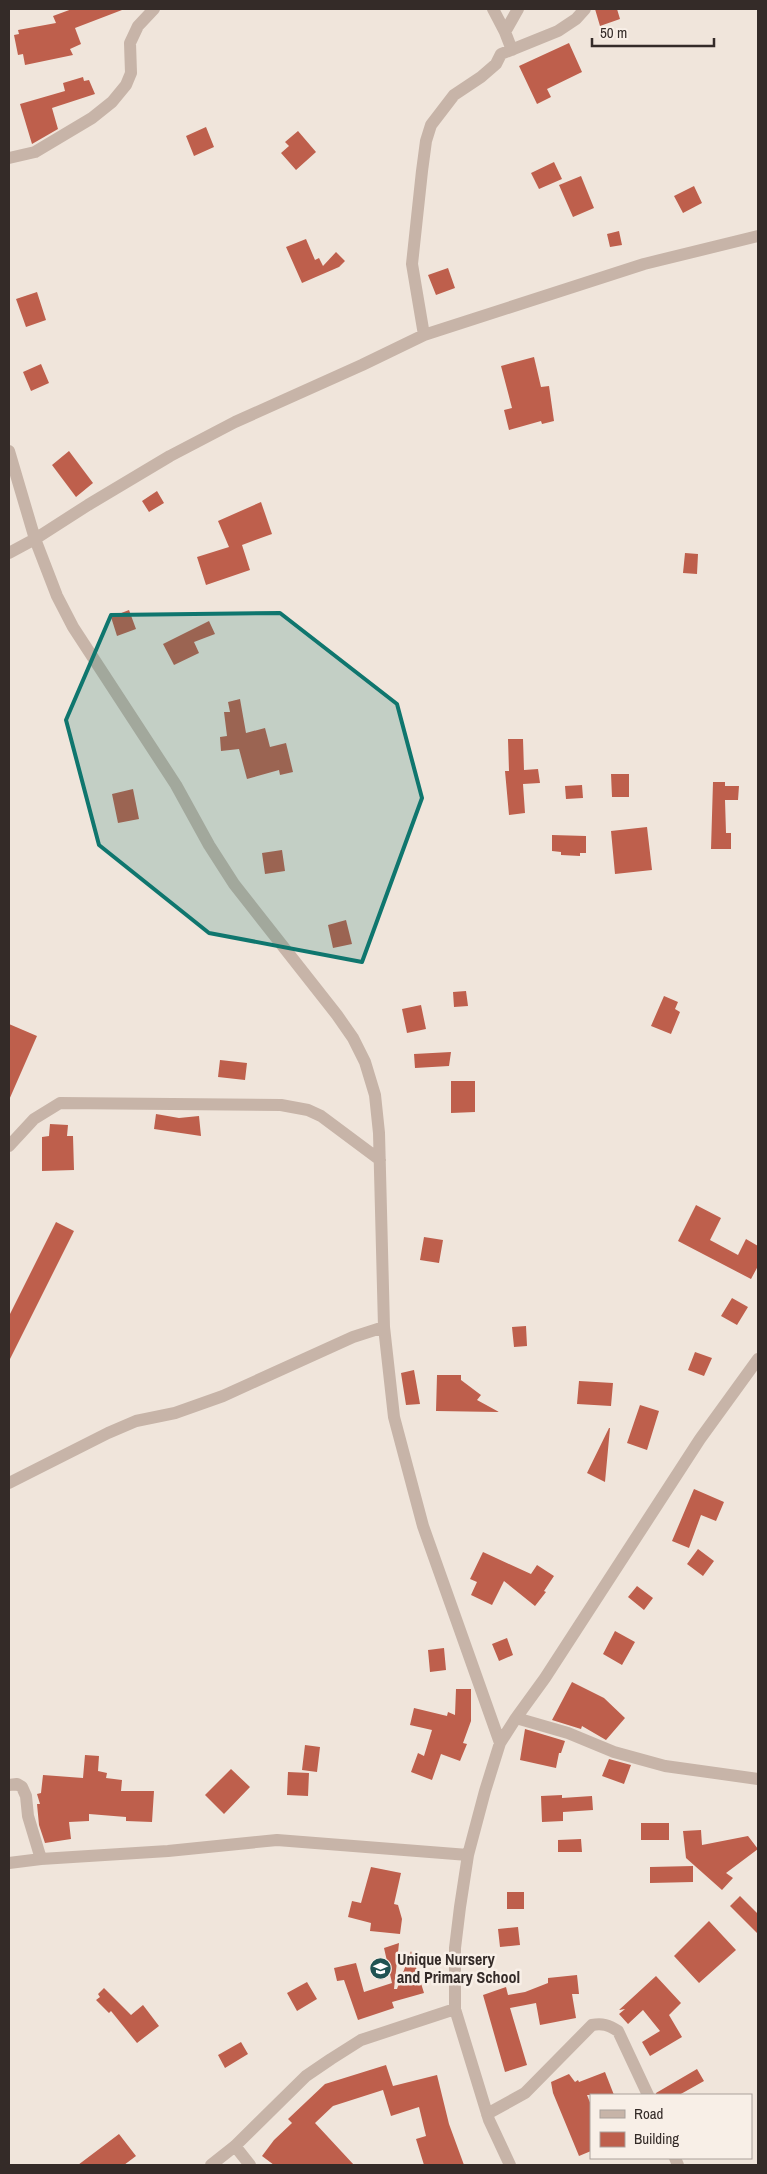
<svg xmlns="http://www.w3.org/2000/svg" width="767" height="2174" viewBox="0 0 767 2174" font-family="'Archivo Narrow',sans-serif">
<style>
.building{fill:#be5f4c}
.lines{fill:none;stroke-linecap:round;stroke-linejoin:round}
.minor{stroke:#c7b4a8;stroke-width:12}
.marked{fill:#0f766e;fill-opacity:0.2;stroke:#0f766e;stroke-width:4;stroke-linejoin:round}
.labels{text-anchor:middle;stroke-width:5;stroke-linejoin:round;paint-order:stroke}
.poi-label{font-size:16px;font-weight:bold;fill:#342b28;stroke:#f8efe7;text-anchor:start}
</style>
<rect width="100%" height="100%" fill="#f0e5db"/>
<path class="building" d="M 72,9 L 122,10 L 75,28 L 81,44 L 70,49 L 73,55 L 25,65 L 23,54 L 18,55 L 14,35 L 19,34 L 18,30 L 56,23 L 53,16 Z
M 595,9 L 617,9 L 620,19 L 600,26 Z
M 569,43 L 582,72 L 547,89 L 551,97 L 537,104 L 519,66 Z
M 83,77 L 84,81 L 89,80 L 95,94 L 52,108 L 58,129 L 32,144 L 20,104 L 65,91 L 63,83 Z
M 206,127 L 214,147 L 194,156 L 186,136 Z
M 298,131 L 316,152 L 296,170 L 281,153 L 289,146 L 285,142 Z
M 554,162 L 562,179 L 539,189 L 531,173 Z
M 581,176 L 594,208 L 573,217 L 559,185 Z
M 694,186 L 702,203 L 683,213 L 674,196 Z
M 619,231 L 622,245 L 610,247 L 607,234 Z
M 306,239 L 315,260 L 319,258 L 323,266 L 336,252 L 345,261 L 339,267 L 302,283 L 286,247 Z
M 448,268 L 455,288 L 436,295 L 428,275 Z
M 37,292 L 46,320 L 26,327 L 16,299 Z
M 534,357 L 541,387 L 549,386 L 554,421 L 542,424 L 541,421 L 509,430 L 504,410 L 512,408 L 501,366 Z
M 41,364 L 49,383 L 31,391 L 23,372 Z
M 69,451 L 93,483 L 76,497 L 52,465 Z
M 157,491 L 164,503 L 149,512 L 142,501 Z
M 261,502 L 272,534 L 242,545 L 250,570 L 206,585 L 197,557 L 229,547 L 218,521 Z
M 685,553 L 698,554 L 697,574 L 683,573 Z
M 129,610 L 136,629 L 117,636 L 111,617 Z
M 209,621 L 215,634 L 194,642 L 199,653 L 174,665 L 163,644 Z
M 240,699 L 246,733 L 265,728 L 270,747 L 286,743 L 293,772 L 280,775 L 279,770 L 247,779 L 239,749 L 221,751 L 220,737 L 227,736 L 224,712 L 230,712 L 228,702 Z
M 508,739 L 523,739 L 524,770 L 538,769 L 540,783 L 523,784 L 525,813 L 509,815 L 505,771 L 509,771 Z
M 611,774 L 629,774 L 629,797 L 612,797 Z
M 713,782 L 725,782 L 725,786 L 739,786 L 738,800 L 725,800 L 726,833 L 731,833 L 731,849 L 711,849 Z
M 582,785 L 583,798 L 566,799 L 565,786 Z
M 133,789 L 139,819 L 118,823 L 112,794 Z
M 647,827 L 652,870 L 615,874 L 611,831 Z
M 552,835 L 586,836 L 586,853 L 580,853 L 580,856 L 561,855 L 561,852 L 552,851 Z
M 282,850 L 285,871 L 265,874 L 262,853 Z
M 346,920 L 352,944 L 333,948 L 328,925 Z
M 466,991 L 468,1006 L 454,1007 L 453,992 Z
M 664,996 L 678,1002 L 675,1009 L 680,1012 L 671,1034 L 651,1026 Z
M 421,1005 L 426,1029 L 407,1033 L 402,1009 Z
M 9,1024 L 37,1036 L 9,1100 Z
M 451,1052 L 449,1066 L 415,1068 L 414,1054 Z
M 220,1060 L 247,1063 L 245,1080 L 218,1077 Z
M 451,1081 L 475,1081 L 475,1112 L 451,1113 Z
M 156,1114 L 179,1118 L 199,1116 L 201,1136 L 154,1129 Z
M 50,1124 L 68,1125 L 67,1136 L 73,1136 L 74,1170 L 42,1171 L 42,1137 L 49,1136 Z
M 696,1205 L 721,1218 L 710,1240 L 738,1255 L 746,1239 L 758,1246 L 758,1266 L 751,1279 L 678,1241 Z
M 56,1222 L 74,1231 L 9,1361 L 9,1316 Z
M 424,1237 L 443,1240 L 439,1263 L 420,1260 Z
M 732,1298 L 748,1307 L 737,1325 L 721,1316 Z
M 526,1326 L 527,1346 L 514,1347 L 512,1327 Z
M 695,1352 L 712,1358 L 704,1376 L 688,1370 Z
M 414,1370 L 420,1404 L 406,1405 L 401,1373 Z
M 437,1375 L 461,1375 L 461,1380 L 481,1395 L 477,1400 L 499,1412 L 436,1411 Z
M 579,1381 L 613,1383 L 611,1406 L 577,1404 Z
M 640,1405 L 659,1411 L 647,1450 L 627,1443 Z
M 609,1428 L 610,1428 L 605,1482 L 587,1473 Z
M 694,1489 L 724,1502 L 716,1521 L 701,1515 L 689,1548 L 672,1541 Z
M 698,1549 L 714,1561 L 703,1576 L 687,1564 Z
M 483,1552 L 531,1574 L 537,1565 L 554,1576 L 544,1591 L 546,1592 L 535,1606 L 504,1581 L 492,1605 L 471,1595 L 477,1582 L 470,1579 Z
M 637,1586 L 653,1598 L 644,1610 L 628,1597 Z
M 615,1631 L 635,1642 L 622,1665 L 603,1654 Z
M 507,1638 L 513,1655 L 499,1661 L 492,1644 Z
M 444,1648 L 446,1670 L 430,1672 L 428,1650 Z
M 572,1682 L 604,1698 L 625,1718 L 606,1740 L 582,1726 L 581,1729 L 552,1720 Z
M 456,1689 L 471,1689 L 471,1721 L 463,1743 L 467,1744 L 460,1761 L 441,1754 L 432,1780 L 411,1772 L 418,1753 L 424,1756 L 432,1730 L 410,1725 L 414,1708 L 447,1716 L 448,1712 L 455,1715 Z
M 525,1729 L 565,1741 L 561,1753 L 559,1753 L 556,1768 L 520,1760 Z
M 305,1745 L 320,1747 L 317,1772 L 302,1770 Z
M 85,1755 L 99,1756 L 98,1771 L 107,1773 L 106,1778 L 122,1780 L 121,1791 L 154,1791 L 152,1822 L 126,1821 L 126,1817 L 89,1814 L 89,1821 L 69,1822 L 71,1839 L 45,1843 L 39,1825 L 37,1804 L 40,1804 L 37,1794 L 41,1793 L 43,1775 L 83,1778 Z
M 609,1759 L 631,1765 L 624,1784 L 602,1776 Z
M 231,1769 L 250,1787 L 224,1814 L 205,1795 Z
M 288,1772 L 309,1773 L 308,1796 L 287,1795 Z
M 562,1795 L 562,1798 L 592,1796 L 593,1810 L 563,1812 L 563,1821 L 542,1822 L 541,1796 Z
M 641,1823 L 669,1823 L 669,1840 L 641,1840 Z
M 701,1830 L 702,1845 L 748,1836 L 758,1849 L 726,1873 L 733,1878 L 722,1890 L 686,1858 L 683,1831 Z
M 581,1839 L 582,1852 L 558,1852 L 558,1840 Z
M 693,1866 L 693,1882 L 650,1883 L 650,1867 Z
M 371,1867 L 401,1873 L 394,1904 L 398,1905 L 402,1919 L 400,1934 L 370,1931 L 371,1923 L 348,1917 L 352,1901 L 361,1903 Z
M 507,1892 L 524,1892 L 524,1909 L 507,1909 Z
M 740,1896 L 758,1914 L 758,1934 L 730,1906 Z
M 709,1921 L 736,1950 L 699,1983 L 674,1956 Z
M 518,1927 L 520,1945 L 500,1947 L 498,1929 Z
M 399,1943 L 394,1989 L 397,1989 L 411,1951 L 424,1993 L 392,2002 L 394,2008 L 358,2020 L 344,1980 L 337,1981 L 334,1968 L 356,1963 L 364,1992 L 392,1983 L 384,1948 Z
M 577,1975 L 579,1994 L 572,1994 L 576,2018 L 540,2025 L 536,2003 L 510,2008 L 527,2065 L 505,2072 L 483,1995 L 506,1987 L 508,1995 L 525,1992 L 548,1983 L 548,1978 Z
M 656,1976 L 681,2003 L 669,2015 L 682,2037 L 650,2056 L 642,2042 L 660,2031 L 643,2010 L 628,2024 L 619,2014 L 625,2009 L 619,2010 Z
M 307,1982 L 317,1999 L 297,2011 L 287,1993 Z
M 104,1988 L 131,2015 L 143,2005 L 159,2026 L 137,2043 L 111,2011 L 109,2013 L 96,2000 L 100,1997 L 98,1994 Z
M 241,2042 L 248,2054 L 225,2068 L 218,2055 Z
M 386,2065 L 393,2086 L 437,2075 L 449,2124 L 464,2165 L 424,2165 L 416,2139 L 426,2136 L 419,2107 L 391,2116 L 383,2090 L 333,2106 L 315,2123 L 354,2165 L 274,2165 L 262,2156 L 274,2140 L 292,2123 L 288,2119 L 325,2084 Z
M 697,2069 L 704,2081 L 679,2095 L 656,2095 L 656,2093 Z
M 605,2072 L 614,2095 L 587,2095 L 591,2105 L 591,2151 L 579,2156 L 553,2093 L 551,2082 L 569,2074 L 575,2082 L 578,2080 L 579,2082 Z
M 119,2134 L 136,2156 L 124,2165 L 78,2165 Z"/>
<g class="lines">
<path class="minor" d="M 493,9 L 505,32 L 512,50
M 505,32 L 518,9
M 9,158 L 35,152 L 92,118 L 112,102 L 126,85 L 131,73 L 130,43 L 138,26 L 154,9
M 424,335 L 412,264 L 422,171 L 426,141 L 431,125 L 454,95 L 481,77 L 496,64 L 501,54 L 558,31 L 576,19 L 585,9
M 9,451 L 35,539 L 57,596 L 73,627 L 176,785 L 209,845 L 234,884 L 337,1015 L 353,1038 L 365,1062 L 375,1095 L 379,1133 L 384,1327 L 394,1417 L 423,1526 L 500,1743
M 9,553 L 35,539 L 88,505 L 170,456 L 235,422 L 362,365 L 424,335 L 644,264 L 758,236
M 9,1146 L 34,1119 L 60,1103 L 281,1105 L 308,1110 L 321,1116 L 380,1160
M 9,1483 L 108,1433 L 136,1421 L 175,1413 L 223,1396 L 353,1337 L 384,1327
M 516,1718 L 568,1733 L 614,1752 L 665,1766 L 758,1779
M 9,1785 L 17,1784 L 22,1787 L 26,1796 L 28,1816 L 41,1859
M 9,1863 L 41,1859 L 168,1851 L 277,1840 L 468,1855
M 487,2114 L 525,2093 L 592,2025 C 602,2023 609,2025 618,2031 L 648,2095
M 235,2146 L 250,2165
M 675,2158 L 678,2165
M 211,2165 L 235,2146 L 306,2076 L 331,2059 L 361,2040 L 455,2009
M 510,2165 L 489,2120 L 455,2009 L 455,1948 L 460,1907 L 468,1855 L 485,1791 L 500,1743 L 516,1718 L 545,1678 L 700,1439 L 758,1359"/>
</g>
<path class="marked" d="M 280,613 L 397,704 L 422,798 L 362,962 L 209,933 L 99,845 L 66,720 L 111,615 Z"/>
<defs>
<symbol id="school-disc" viewBox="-11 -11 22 22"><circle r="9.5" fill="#205352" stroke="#f8efe7"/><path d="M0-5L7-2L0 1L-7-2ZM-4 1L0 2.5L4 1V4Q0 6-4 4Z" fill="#fff"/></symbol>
</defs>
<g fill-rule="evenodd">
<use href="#school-disc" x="368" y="1956" width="25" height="25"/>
</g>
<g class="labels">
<g class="poi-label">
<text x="397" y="1965">Unique Nursery<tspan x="397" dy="18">and Primary School</tspan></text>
</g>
</g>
<rect width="767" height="2174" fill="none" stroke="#342b28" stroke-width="20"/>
<rect x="590" y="2094" width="162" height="65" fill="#f8efe7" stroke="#aaa19b"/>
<rect x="600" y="2110" width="25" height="8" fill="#c7b4a8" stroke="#aaa19b"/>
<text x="634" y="2119" font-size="15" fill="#342b28">Road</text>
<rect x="600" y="2132" width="25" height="15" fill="#be5f4c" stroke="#aaa19b"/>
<text x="634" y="2144" font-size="15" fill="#342b28">Building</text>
<path d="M592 38v8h122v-8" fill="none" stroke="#342b28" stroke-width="2.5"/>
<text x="600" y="38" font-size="15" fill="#342b28" stroke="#f8efe7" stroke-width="4" paint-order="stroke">50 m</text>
</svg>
